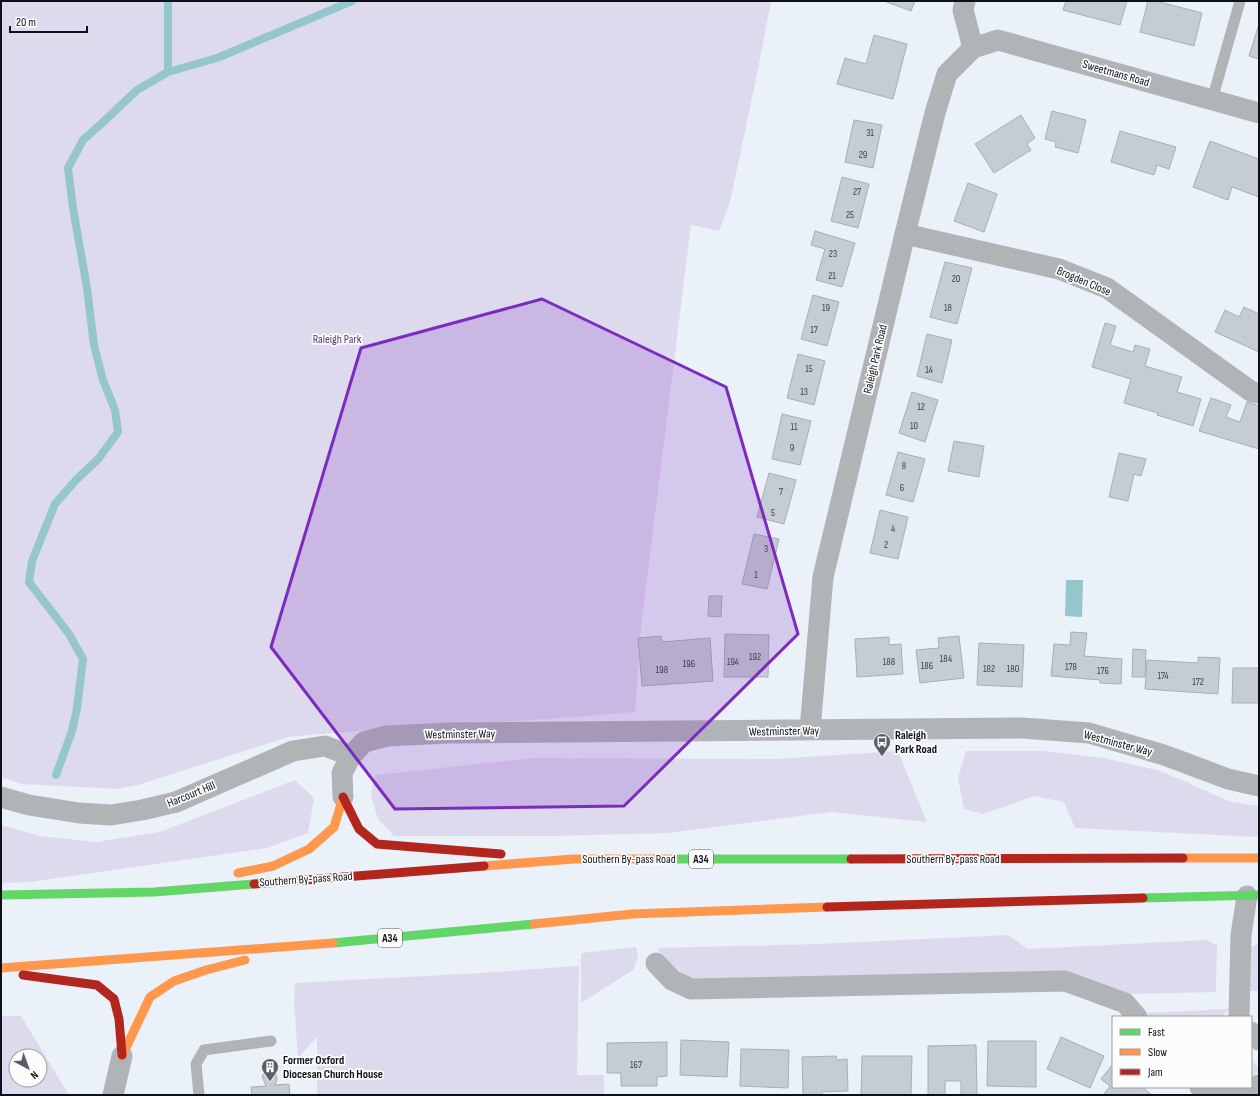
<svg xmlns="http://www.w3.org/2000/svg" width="1260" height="1096" viewBox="0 0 1260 1096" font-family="'Sofia Sans Condensed',sans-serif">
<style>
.green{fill:#dedaed;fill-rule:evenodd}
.water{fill:#94c6cb}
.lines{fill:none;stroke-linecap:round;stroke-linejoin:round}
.stream{stroke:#94c6cb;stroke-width:8}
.building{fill:#c5cdd2;stroke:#a8afb4}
.lane{stroke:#b1b4b7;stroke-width:11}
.street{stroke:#b1b4b7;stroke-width:21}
.fast{stroke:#63d668;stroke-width:9}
.slow{stroke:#ff974d;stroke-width:9}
.jam{stroke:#b3261e;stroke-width:9}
.marked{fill:#7b2cbf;fill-opacity:0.2;stroke:#7b2cbf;stroke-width:3;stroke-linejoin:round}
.labels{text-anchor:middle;stroke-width:3.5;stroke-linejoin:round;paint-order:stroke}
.number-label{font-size:10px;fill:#3a4046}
.shield{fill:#fcfcfc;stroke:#54585c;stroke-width:1}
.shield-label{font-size:11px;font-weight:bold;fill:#0c1117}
.street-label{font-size:12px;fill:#0c1117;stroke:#fcfcfc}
.park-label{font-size:12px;fill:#583a74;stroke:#fcfcfc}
.poi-label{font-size:12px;font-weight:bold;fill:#0c1117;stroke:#fcfcfc;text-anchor:start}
</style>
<rect width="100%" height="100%" fill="#eaf1f8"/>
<path class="green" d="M 1,1 L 771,1 L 756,79 L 730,202 L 719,231 L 691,225 L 641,627 L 635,712 L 549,719 L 368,730 L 288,737 L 138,785 L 117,789 L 22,784 L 1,777 Z
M 898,751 L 927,822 L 832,812 L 667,833 L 555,836 L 394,836 L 378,819 L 371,795 L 375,775 L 532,758 L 775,759 Z
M 966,751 L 1044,751 L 1103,758 L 1161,771 L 1231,802 L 1259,806 L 1259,837 L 1075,828 L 1064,802 L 1034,796 L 983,814 L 964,809 L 958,778 Z
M 295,780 L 314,798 L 308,833 L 267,848 L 30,882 L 1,883 L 1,825 L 40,836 L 96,842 L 160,832 Z
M 1008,935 L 1028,949 L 1207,940 L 1217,945 L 1216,992 L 1127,994 L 1071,978 L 698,984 L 667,965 L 657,948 L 817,944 Z
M 1259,943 L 1259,991 L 1247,991 L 1251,947 Z
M 636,947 L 638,958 L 633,970 L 581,1003 L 581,953 Z
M 579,966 L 577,1075 L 604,1075 L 604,1095 L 317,1095 L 317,1037 L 298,1058 L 294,1002 L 295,983 L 481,973 Z
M 1229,1009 L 1221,1017 L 1148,1017 L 1145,1013 Z
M 1,1016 L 21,1016 L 69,1095 L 1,1095 ZM 16,1056 L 40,1056 L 40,1080 L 16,1080 Z
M 1251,1060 L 1259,1067 L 1259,1070 L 1251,1082 Z"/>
<path class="water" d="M 1066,580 L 1083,580 L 1082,617 L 1065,616 Z"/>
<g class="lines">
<path class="stream" d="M 168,72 L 217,58 L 352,1
M 56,775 L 72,731 L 77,708 L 83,659 L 69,634 L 29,582 L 32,561 L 55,504 L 76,480 L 99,458 L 118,432 L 115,410 L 103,380 L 94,345 L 87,288 L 73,208 L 68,168 L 83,140 L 101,124 L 137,90 L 168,72 L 168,1"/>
</g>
<path class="building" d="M 884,1 L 915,1 L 911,11 Z
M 1066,1 L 1127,1 L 1120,25 L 1063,10 Z
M 1148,1 L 1156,1 L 1202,13 L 1194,46 L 1140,32 Z
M 1259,24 L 1259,59 L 1249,56 Z
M 874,35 L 907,44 L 893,99 L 837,84 L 845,58 L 866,64 Z
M 1052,111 L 1086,120 L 1078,153 L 1055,147 L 1056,142 L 1045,139 Z
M 1021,115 L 1035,138 L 1027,144 L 1031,150 L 994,173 L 975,144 Z
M 854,120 L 882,125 L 873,168 L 845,162 Z
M 1120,131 L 1176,147 L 1169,169 L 1157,165 L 1154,175 L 1111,162 Z
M 1210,141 L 1259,159 L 1259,197 L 1232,187 L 1228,200 L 1193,187 Z
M 842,177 L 869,184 L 858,228 L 831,221 Z
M 968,183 L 997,194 L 984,232 L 954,221 Z
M 815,231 L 855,243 L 842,287 L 816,280 L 825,249 L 811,245 Z
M 945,262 L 972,268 L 957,324 L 930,317 Z
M 813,295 L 839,302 L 827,346 L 801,339 Z
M 1244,307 L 1259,314 L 1259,352 L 1215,332 L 1225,310 L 1239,317 Z
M 1105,323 L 1116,326 L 1110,345 L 1133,352 L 1135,345 L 1150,349 L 1145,366 L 1182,377 L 1177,392 L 1201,399 L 1193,426 L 1157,415 L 1158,413 L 1124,403 L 1131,379 L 1092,367 Z
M 927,334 L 952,340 L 942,383 L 917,376 Z
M 798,354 L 825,361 L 814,405 L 787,398 Z
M 912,392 L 938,400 L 925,442 L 899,433 Z
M 1211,398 L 1231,405 L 1226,417 L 1240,422 L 1247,402 L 1259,406 L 1259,449 L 1199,431 Z
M 782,414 L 811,421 L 800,465 L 772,459 Z
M 954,441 L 984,446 L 979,477 L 948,471 Z
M 898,452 L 925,459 L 913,502 L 886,495 Z
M 1119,453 L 1146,459 L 1141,476 L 1134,474 L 1128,501 L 1109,497 Z
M 769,473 L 796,480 L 784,524 L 757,517 Z
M 880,510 L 908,517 L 898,559 L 870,553 Z
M 754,534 L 779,539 L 767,589 L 742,584 Z
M 709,596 L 722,596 L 721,617 L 708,616 Z
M 1071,632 L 1087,633 L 1084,656 L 1122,659 L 1121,684 L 1100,683 L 1100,680 L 1051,676 L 1054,644 L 1070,645 Z
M 725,634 L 769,635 L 768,677 L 724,677 Z
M 661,636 L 662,642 L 710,638 L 713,681 L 642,686 L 638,638 Z
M 959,636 L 964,678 L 920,683 L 916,650 L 939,648 L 938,638 Z
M 889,637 L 889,645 L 901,644 L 903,674 L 857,677 L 855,639 Z
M 979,643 L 1024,645 L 1022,687 L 977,685 Z
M 1133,649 L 1146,650 L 1145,677 L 1132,677 Z
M 1198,657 L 1220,658 L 1218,694 L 1145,689 L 1147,660 L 1198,663 Z
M 1233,668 L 1259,668 L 1259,703 L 1232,703 Z
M 1061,1037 L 1104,1056 L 1090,1088 L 1047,1069 Z
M 681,1040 L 729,1042 L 727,1077 L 680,1075 Z
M 988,1041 L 1036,1041 L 1036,1087 L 987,1086 Z
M 667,1042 L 667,1076 L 657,1077 L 657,1086 L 621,1086 L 621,1073 L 607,1073 L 607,1043 Z
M 976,1045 L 977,1095 L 961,1095 L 961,1081 L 945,1081 L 945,1095 L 928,1095 L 928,1046 Z
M 741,1049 L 789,1050 L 788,1088 L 740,1086 Z
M 836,1056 L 837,1060 L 847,1059 L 848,1091 L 822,1092 L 822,1095 L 803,1095 L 802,1057 Z
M 862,1056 L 912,1056 L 911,1095 L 861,1095 Z
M 1113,1064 L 1113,1087 L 1142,1087 L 1152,1095 L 1103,1095 L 1110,1086 L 1101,1079 Z
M 267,1070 L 272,1070 L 276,1074 L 277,1079 L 275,1085 L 289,1084 L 290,1095 L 252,1095 L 251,1087 L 266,1086 L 262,1076 Z"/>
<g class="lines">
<path class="lane" d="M 1212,100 L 1240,1
M 199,1095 L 196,1064 L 204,1050 L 271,1041"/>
<path class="street" d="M 965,1 L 963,10 L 973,48
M 905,234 L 1059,269 L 1107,288 L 1252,392 L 1259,393
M 810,730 L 823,577 L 905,234 L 935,113 L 947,74 L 973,48 L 998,40 L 1259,113
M 1,797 L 29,805 L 79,813 L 111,815 L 142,810 L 176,802 L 293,751 L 325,746 L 351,756
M 343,797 L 342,773 L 351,756 L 364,742 L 387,736 L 448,733 L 1022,728 L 1089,733 L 1164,755 L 1228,779 L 1259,786
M 656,963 L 672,980 L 691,989 L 1065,981 L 1125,1003 L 1137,1017
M 1239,1017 L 1241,935 L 1247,896
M 1251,1032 L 1259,1040
M 1200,1087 C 1218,1093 1242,1096 1259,1085
M 113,1095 L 122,1056"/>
<path class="fast" d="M 674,859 L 851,859
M 1,895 L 154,892 L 254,884
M 1143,898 L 1259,895
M 333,943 L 534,924"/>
<path class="slow" d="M 1183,858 L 1259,858
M 484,866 L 573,859 L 674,859
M 238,873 L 273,866 L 309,849 L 334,827 L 343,797
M 534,924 L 632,914 L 827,907
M 1,968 L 333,943
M 122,1056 L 150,997 L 174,981 L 206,970 L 245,960"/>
<path class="jam" d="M 343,797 L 359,829 L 377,844 L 501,854
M 851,859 L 1183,858
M 254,884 L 484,866
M 827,907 L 1143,898
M 23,975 L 97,985 L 114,999 L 119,1019 L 122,1055"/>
</g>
<path class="marked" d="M 542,299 L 726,387 L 798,634 L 624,806 L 395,809 L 271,647 L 361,348 Z"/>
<defs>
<symbol id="bus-pin" viewBox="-11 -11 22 30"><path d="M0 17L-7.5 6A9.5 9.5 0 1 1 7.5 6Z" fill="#5a5f66" stroke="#fcfcfc"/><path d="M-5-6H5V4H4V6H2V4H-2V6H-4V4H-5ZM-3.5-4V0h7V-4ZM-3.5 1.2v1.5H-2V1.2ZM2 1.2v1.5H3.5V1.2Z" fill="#fff"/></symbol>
<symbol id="building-pin" viewBox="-11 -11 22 30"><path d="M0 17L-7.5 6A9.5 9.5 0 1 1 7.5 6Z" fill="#5a5f66" stroke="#fcfcfc"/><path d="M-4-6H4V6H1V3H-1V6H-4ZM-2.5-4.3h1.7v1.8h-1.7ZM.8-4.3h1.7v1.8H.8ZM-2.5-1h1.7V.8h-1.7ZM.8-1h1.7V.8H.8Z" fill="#fff"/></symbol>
</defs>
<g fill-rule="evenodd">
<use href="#bus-pin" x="872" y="732" width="20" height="27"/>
<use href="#building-pin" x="260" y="1057" width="20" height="27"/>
</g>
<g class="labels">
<g class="number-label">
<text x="870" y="136">31</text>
<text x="863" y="158">29</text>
<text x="857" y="195">27</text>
<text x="850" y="218">25</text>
<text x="833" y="257">23</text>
<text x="832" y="279">21</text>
<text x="956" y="282">20</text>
<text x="826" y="311">19</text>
<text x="948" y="311">18</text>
<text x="814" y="333">17</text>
<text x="809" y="372">15</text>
<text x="929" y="373">14</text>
<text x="804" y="395">13</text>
<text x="921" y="410">12</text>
<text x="914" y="429">10</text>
<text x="794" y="430">11</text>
<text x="792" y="451">9</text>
<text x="904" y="469">8</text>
<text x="902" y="491">6</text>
<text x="781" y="495">7</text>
<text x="773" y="516">5</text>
<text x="893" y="532">4</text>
<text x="886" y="548">2</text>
<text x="766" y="552">3</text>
<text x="756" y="578">1</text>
<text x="755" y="660">192</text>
<text x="946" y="662">184</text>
<text x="733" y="665">194</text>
<text x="889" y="665">188</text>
<text x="689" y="667">196</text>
<text x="927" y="669">186</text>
<text x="1071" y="670">178</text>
<text x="989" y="672">182</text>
<text x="1013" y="672">180</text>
<text x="662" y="673">198</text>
<text x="1103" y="674">176</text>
<text x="1163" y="679">174</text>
<text x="1198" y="685">172</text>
<text x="636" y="1068">167</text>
</g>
<g class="shield">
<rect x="689" y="850" width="24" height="18" rx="3"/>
<rect x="378" y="929" width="24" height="18" rx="3"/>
</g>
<g class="shield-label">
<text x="701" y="863">A34</text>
<text x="390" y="942">A34</text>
</g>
<g class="street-label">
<text transform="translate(1116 73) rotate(16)" y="4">Sweetmans Road</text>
<text transform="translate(1084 281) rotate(23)" y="4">Brogden Close</text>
<text transform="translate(875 359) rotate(-77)" y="4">Raleigh Park Road</text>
<text transform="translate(784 731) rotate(-1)" y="4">Westminster Way</text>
<text transform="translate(460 734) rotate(-1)" y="4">Westminster Way</text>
<text transform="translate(1118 743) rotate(15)" y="4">Westminster Way</text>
<text transform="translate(191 794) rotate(-22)" y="4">Harcourt Hill</text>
<text x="629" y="863">Southern By-pass Road</text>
<text x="953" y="863">Southern By-pass Road</text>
<text transform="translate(306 879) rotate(-4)" y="4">Southern By-pass Road</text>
</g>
<g class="park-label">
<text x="337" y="343">Raleigh Park</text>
</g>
<g class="poi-label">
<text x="895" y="739">Raleigh<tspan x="895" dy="14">Park Road</tspan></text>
<text x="283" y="1064">Former Oxford<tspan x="283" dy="14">Diocesan Church House</tspan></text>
</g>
</g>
<rect width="1260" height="1096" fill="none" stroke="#0c1117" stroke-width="4"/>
<rect x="1112" y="1016" width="140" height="72" fill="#fcfcfc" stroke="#9c9ea0"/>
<rect x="1120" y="1029" width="20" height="6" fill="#63d668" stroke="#9c9ea0"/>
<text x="1148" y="1036" font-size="12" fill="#0c1117">Fast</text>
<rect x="1120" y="1049" width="20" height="6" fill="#ff974d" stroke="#9c9ea0"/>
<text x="1148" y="1056" font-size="12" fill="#0c1117">Slow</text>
<rect x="1120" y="1069" width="20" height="6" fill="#b3261e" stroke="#9c9ea0"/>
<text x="1148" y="1076" font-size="12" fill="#0c1117">Jam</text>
<g transform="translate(28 1068) rotate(139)"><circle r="19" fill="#fcfcfc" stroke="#9c9ea0"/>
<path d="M0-3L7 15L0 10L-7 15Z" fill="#5a5f66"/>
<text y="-6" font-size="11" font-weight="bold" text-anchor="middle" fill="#0c1117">N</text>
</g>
<path d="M10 26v6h77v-6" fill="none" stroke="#0c1117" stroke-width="2"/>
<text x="16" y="26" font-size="12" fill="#0c1117" stroke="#fcfcfc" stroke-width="3" paint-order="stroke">20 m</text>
</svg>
